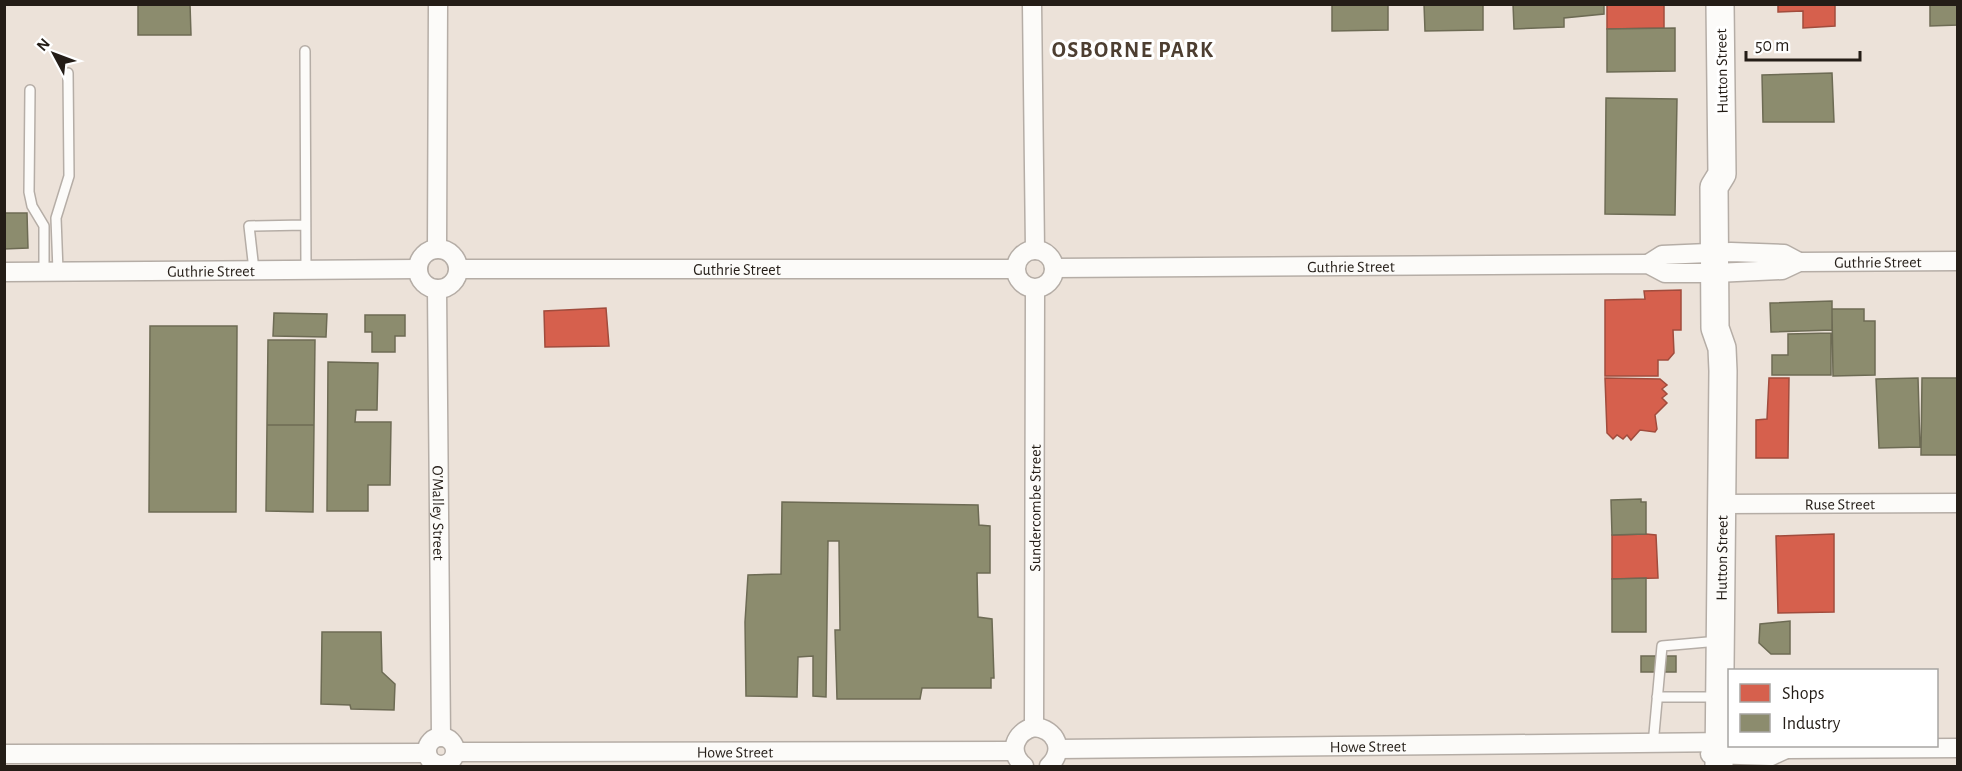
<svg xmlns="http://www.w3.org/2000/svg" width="1962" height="771" viewBox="0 0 1962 771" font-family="'Alegreya Sans',sans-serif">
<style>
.shops{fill:#d6604d;stroke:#a14c3d;stroke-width:1.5}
.industry{fill:#8c8c6e;stroke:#6d6b54;stroke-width:1.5}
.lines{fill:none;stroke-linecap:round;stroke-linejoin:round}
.lane-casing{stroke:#b5ada6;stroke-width:12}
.street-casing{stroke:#b5ada6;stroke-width:21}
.primary-casing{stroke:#b5ada6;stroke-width:30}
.lane{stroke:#fcfbf9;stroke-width:9}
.street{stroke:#fcfbf9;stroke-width:18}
.primary{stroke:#fcfbf9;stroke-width:27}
.labels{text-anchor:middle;stroke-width:6;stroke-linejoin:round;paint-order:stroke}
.street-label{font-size:16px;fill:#241d17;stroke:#fff}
.district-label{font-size:22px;font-weight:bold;letter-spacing:1.5px;fill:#4d3e31;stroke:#fff}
</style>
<rect width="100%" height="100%" fill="#ece2d9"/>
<path class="shops" d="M 1607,4 L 1664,4 L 1664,28 L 1607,29 Z
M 1778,4 L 1835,4 L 1835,26 L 1803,28 L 1803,11 L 1778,12 Z
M 1681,290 L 1681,330 L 1673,330 L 1674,353 L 1668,360 L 1658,360 L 1658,376 L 1605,376 L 1605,300 L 1645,299 L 1644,291 Z
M 606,308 L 609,346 L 545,347 L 544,311 Z
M 1605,378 L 1660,379 L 1667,385 L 1662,389 L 1667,394 L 1662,398 L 1667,403 L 1655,415 L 1657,429 L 1655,432 L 1640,430 L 1631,440 L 1627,435 L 1623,439 L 1617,435 L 1613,439 L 1607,433 Z
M 1769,378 L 1789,378 L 1788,458 L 1756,458 L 1756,420 L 1767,419 Z
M 1646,534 L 1656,535 L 1658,578 L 1612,579 L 1612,535 Z
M 1834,534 L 1834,612 L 1778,613 L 1776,536 Z"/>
<path class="industry" d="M 138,4 L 190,4 L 191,35 L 138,35 Z
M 1332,4 L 1388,4 L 1388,30 L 1332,31 Z
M 1424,4 L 1483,4 L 1483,30 L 1425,31 Z
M 1513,4 L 1604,4 L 1604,14 L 1564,18 L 1564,27 L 1514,29 Z
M 1930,4 L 1958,4 L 1958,25 L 1930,26 Z
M 1675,28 L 1675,71 L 1607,72 L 1607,29 Z
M 1832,73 L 1834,122 L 1763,122 L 1762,75 Z
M 1606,98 L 1677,99 L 1675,215 L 1605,214 Z
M 4,213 L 27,213 L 28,248 L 4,249 Z
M 1832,301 L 1832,330 L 1771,332 L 1770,303 Z
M 1832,309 L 1864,309 L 1864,321 L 1875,321 L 1875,375 L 1833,376 Z
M 274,313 L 327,314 L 326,337 L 273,336 Z
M 365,315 L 405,315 L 405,336 L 395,336 L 395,352 L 372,352 L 372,332 L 365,332 Z
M 150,326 L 237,326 L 236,512 L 149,512 Z
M 1831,333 L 1831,375 L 1772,375 L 1772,355 L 1788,355 L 1788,334 Z
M 268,340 L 315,340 L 314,425 L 267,425 Z
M 328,362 L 378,363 L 377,410 L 356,410 L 355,422 L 391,422 L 390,485 L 368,485 L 368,511 L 327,511 Z
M 1918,378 L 1920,447 L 1879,448 L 1876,379 Z
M 1922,378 L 1958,378 L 1958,455 L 1921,455 Z
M 267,425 L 314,425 L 313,512 L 266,511 Z
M 1641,499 L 1641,502 L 1646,502 L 1646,534 L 1612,535 L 1611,500 Z
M 782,502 L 978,505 L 979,525 L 990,526 L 990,573 L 977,573 L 978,617 L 992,619 L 994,678 L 991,678 L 991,688 L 922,688 L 920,699 L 837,699 L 835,630 L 840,630 L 839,541 L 828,541 L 826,697 L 813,696 L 813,656 L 798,657 L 797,697 L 746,696 L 745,622 L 748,575 L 781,574 Z
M 1646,578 L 1646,632 L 1612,632 L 1612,579 Z
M 1790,621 L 1790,654 L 1771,654 L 1759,643 L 1760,624 Z
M 322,632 L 381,632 L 382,672 L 395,684 L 394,710 L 351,709 L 350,705 L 321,704 Z
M 1641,656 L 1676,656 L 1676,672 L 1641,672 Z"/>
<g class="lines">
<defs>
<path id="lane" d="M 305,51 L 306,268
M 30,90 L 29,192 L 32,206 L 44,226 L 44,272
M 254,270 L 249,226 L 305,225
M 58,271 L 56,218 L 69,176 L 68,73
M 1657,697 L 1718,697
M 1653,745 L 1662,646 L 1719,641"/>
<g id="street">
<path d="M 1032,4 L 1035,250"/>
<circle cx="438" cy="269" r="20"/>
<path d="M 437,249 L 438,4"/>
<circle cx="1035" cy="269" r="19"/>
<path d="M 1648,264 L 1662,255 L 1731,252 L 1784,254 L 1799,262"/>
<path id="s1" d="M 1054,268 L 1648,264 L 1665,273 L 1715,273 L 1782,270 L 1799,262 L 1958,261"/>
<path id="s2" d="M 459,269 L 1015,269"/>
<path id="s3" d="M 4,272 L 418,269"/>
<path id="s4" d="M 437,289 L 441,737"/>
<path id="s5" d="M 1722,504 L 1958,503"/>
<path id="s6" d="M 1034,727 L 1035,289"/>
<circle cx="441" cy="751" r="14"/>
<path d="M 1779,746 L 1786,749 L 1958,748"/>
<path id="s7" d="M 1058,749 L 1730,742"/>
<path id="s8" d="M 456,752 L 1014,751"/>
<path d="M 4,754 L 427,753"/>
<path d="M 1710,754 L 1771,756 L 1786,749"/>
<path d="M 1024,766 C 1007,752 1015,732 1034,727 C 1057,729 1065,751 1049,766"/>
</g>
<g id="primary">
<path id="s9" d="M 1719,766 L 1723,371 L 1722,348 L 1715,328 L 1714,187 L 1722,174 L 1720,4"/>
</g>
</defs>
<use href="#lane" class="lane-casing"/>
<use href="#street" class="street-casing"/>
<use href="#primary" class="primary-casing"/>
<use href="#lane" class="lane"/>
<use href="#street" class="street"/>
<use href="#primary" class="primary"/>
</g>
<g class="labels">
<g class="street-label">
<text transform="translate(1721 71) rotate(-91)" y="6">Hutton Street</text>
<text dy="6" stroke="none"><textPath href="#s1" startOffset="828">Guthrie Street</textPath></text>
<text dy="6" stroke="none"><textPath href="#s1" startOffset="297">Guthrie Street</textPath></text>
<text dy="6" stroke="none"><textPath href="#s2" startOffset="278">Guthrie Street</textPath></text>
<text dy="6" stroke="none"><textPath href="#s3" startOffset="207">Guthrie Street</textPath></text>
<text dy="6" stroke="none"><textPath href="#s5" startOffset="118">Ruse Street</textPath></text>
<text dy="6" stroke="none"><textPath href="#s6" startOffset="219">Sundercombe Street</textPath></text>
<text dy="6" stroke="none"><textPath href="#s4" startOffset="224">O'Malley Street</textPath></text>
<text dy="6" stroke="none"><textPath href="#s9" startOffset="208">Hutton Street</textPath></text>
<text dy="6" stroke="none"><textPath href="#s7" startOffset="310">Howe Street</textPath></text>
<text dy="6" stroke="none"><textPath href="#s8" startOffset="279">Howe Street</textPath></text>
</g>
<g class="district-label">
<text x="1133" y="57">OSBORNE PARK</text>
</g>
</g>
<rect width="1962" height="771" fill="none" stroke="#241d17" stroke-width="12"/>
<rect x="1728" y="669" width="210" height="78" fill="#ffffff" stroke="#a7a5a2" stroke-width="1.5"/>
<rect x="1740" y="684" width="30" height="18" fill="#d6604d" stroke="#a7a5a2" stroke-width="1.5"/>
<text x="1782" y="699" font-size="18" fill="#241d17">Shops</text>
<rect x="1740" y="714" width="30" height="18" fill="#8c8c6e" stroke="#a7a5a2" stroke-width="1.5"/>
<text x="1782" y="729" font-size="18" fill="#241d17">Industry</text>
<g transform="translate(54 54) rotate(311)" stroke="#ffffff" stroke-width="4.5" paint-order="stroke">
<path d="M0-4.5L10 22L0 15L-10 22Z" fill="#241d17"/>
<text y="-9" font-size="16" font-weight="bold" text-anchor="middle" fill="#241d17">N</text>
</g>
<path d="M1746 51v9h114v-9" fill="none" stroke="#241d17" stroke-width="3"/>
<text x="1755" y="51" font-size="18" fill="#241d17" stroke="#ffffff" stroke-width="4.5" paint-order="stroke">50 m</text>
</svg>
